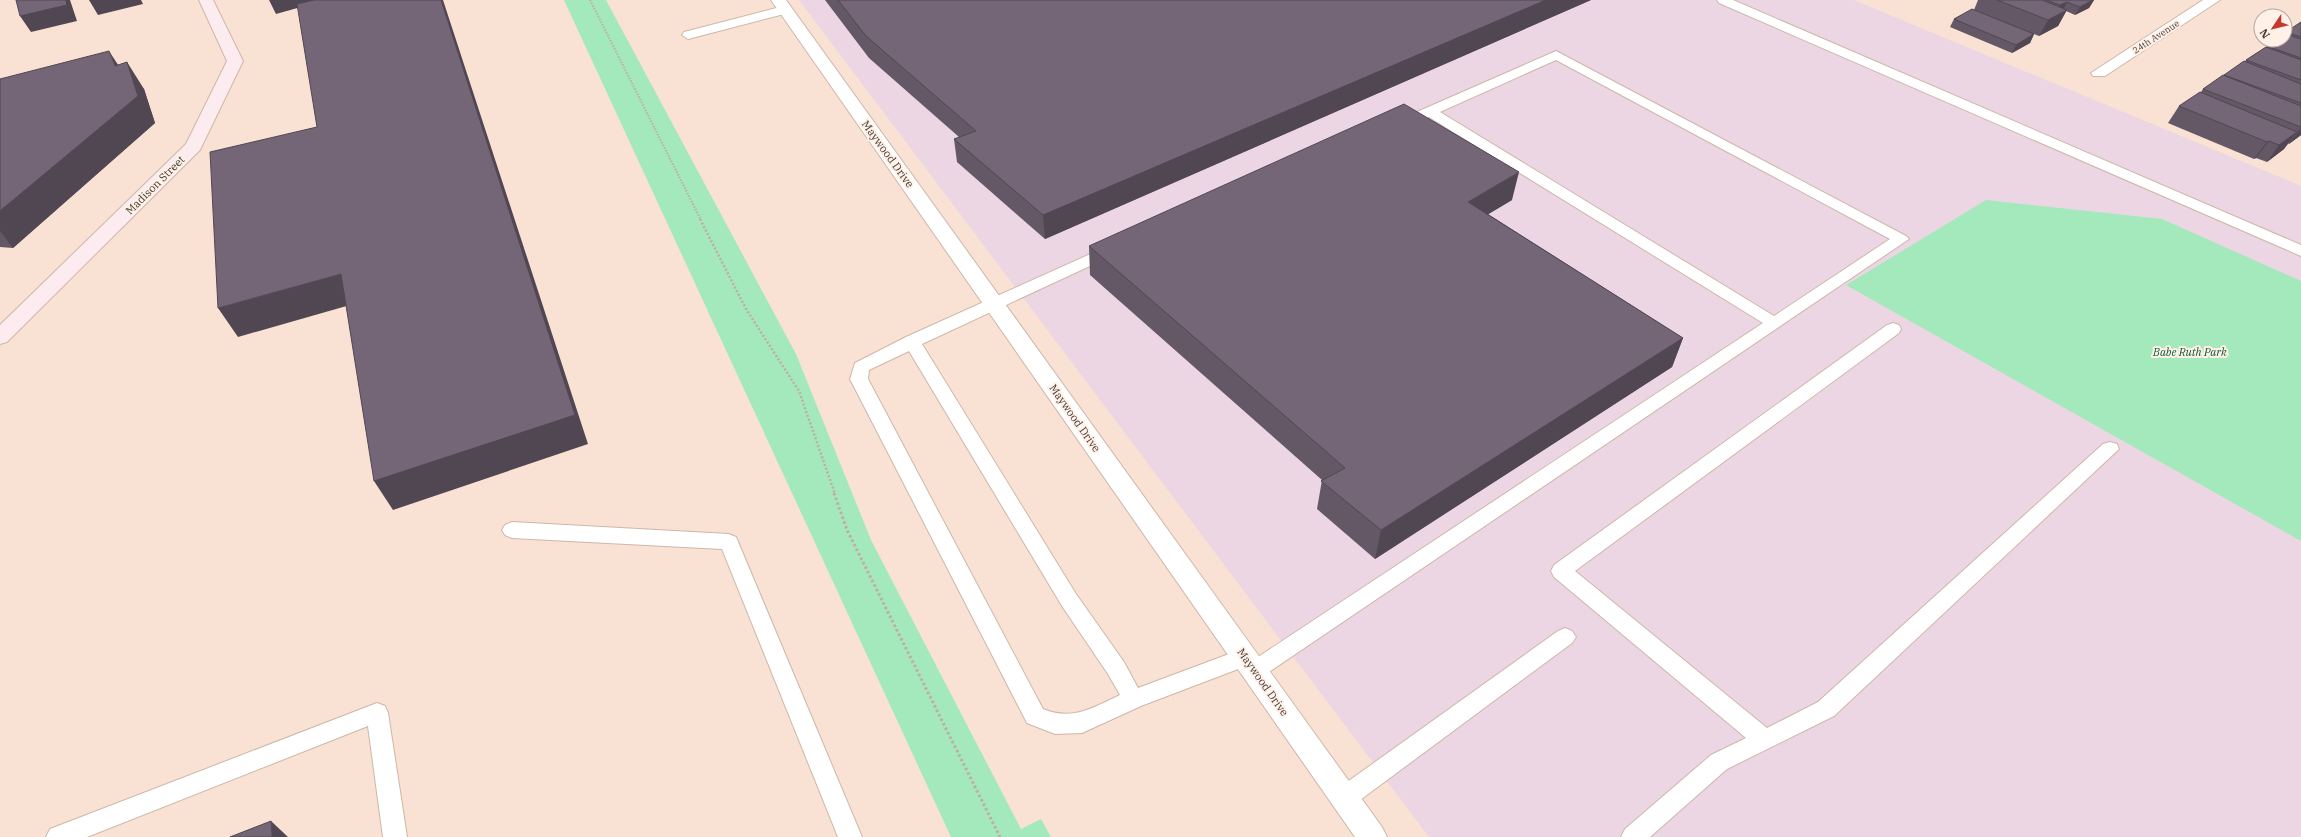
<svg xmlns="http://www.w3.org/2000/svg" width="2301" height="837" viewBox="0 0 2301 837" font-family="'IBM Plex Serif',serif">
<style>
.industrial{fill:#ecd6e3}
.green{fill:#a4e9bb}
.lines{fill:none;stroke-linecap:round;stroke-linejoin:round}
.service-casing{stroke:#cdb7a8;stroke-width:2}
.minor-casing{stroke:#cdb7a8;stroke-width:2}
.tertiary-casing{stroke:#cdb7a8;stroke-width:2}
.secondary-casing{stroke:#cdb7a8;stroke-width:2}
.path-far2{stroke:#c0ada1;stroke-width:2;stroke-dasharray:1.5 1.5;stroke-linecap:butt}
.path-far1{stroke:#c0ada1;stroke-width:2.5;stroke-dasharray:2 2;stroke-linecap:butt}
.path{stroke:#c0ada1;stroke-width:3;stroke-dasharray:2.5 2.5;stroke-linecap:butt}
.service{fill:#fff;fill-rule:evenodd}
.minor{fill:#fff;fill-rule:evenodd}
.tertiary{fill:#fff;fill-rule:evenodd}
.secondary{fill:#fcecef;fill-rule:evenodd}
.wall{fill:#645766}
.shaded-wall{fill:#514753}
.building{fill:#746577;stroke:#514753}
.labels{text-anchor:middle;stroke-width:4;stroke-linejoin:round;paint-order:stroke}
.far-street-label{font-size:9px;fill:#443b35;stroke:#fff1e8}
.street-label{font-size:11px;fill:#443b35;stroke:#fff1e8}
.park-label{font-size:11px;font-style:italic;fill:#085b32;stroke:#fff1e8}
</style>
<rect width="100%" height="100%" fill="#f9e2d3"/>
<path class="industrial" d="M 799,0 L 1854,0 L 2301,186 L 2301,837 L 1429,837 Z"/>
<path class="green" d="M 564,0 L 606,0 L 796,354 L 871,540 L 1021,829 L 1041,819 L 1051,837 L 951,837 Z
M 1986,200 L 2162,219 L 2301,281 L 2301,541 L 1846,285 Z"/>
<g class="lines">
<defs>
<path id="service" d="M 1717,0 L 1733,0 L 2301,245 L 2301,256 L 1719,3 Z
M 784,6 L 788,7 L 790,10 L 788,13 L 688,39 L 682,35 L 684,32 Z
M 1556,51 L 1906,236 L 1909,239 L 1263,676 L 1255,679 L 1247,676 L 1244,670 L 1246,666 L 1141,706 L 1082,733 L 1055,734 L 1027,723 L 850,379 L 855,363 L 906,337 L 1106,247 L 1118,247 L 1120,250 L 1118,253 L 922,344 L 1076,594 L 1124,662 L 1138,688 L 1245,648 L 1253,651 L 1255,659 L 1763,323 L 1429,117 L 1399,129 L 1392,125 L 1394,122 ZM 1556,60 L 1890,239 L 1774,316 L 1440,112 ZM 909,351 L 1062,606 L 1108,674 L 1120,695 C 1092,708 1073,721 1043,709 L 868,379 L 869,370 Z
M 1893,323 L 1899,325 L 1901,329 L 1899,333 L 1575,571 L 1767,728 L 1818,702 L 2103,444 L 2110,442 L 2117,444 L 2119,449 L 1834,716 L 1727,769 L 1650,837 L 1621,837 L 1625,829 L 1711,755 L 1746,738 L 1554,577 L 1551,571 L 1554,565 L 1887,325 Z
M 512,522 L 729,534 L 736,537 L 862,837 L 838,837 L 722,549 L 512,538 L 505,535 L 502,530 L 505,525 Z
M 1565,628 L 1572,631 L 1576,637 L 1572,643 L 1352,806 L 1344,809 L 1336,806 L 1332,798 L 1336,790 L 1558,631 Z
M 377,703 L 385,706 L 388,713 L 407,837 L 383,837 L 368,726 L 87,837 L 46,837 L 50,829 Z"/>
<path id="minor" d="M 2203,0 L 2220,0 L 2105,76 L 2093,76 L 2091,73 Z"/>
<path id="tertiary" d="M 771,0 L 786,0 L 1382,827 L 1387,837 L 1355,837 Z"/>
<path id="secondary" d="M 199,0 L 213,0 L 243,61 L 200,150 L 7,342 L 0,344 L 0,325 L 186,144 L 227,61 Z"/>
</defs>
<use href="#service" class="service-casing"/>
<use href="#minor" class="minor-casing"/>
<use href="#tertiary" class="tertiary-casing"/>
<use href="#secondary" class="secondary-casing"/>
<path class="path-far2" d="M 590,0 L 701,220"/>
<path class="path-far1" d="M 700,219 L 746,309 L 799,391 L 835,494"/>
<path class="path" d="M 834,493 L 847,530 L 1000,837"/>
<use href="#service" class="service"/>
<use href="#minor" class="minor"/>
<use href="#tertiary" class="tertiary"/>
<use href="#secondary" class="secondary"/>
</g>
<path class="wall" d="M 825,0 L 1591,0 L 1045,239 L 957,162 L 954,139 L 959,137 L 869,58 Z
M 1978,0 L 2094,0 L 2089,8 L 2075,15 L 2066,11 L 2058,26 L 2039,36 L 2034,34 L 2030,43 L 2012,53 L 1950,27 L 1954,19 L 1974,10 Z
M 2301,22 L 2301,135 L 2289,144 L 2288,143 L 2284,149 L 2267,162 L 2256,158 L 2254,159 L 2168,123 L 2179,106 L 2201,92 L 2203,89 L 2245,62 L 2246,60 L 2266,47 L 2285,34 L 2286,32 Z
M 118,65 L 144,89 L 155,123 L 13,248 L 0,247 L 0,79 Z
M 1512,200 L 1488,214 L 1683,338 L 1672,367 L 1375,559 L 1317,509 L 1322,480 L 1090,275 L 1089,246 Z"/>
<path class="shaded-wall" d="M 66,0 L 70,0 L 77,21 L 31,32 L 20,16 Z
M 89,0 L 141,0 L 143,4 L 98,15 Z
M 269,0 L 326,0 L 276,14 Z
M 441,0 L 443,0 L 588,444 L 393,510 L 374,481 Z
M 1546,0 L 1591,0 L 1045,239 L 1043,215 Z
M 2093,0 L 2094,0 L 2089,8 L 2075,15 L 2080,7 Z
M 2067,2 L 2063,10 L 2055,14 L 2060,5 Z
M 2067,10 L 2058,26 L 2039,36 L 2048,20 Z
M 2034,34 L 2030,43 L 2012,53 L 2016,45 Z
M 109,51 L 126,77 L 115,66 Z
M 127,62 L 144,89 L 155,123 L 13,248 L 0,231 L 0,211 Z
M 2301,128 L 2301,135 L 2289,144 Z
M 2297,132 L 2284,149 L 2267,162 L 2279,145 Z
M 2269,141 L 2256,158 L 2254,159 L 2267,142 Z
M 1519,172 L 1512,200 L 1462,230 L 1468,202 Z
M 341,274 L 357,303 L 238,337 L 218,308 Z
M 1683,338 L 1672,367 L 1375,559 L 1381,530 Z
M 271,821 L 288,837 L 272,837 Z"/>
<path class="building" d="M 16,0 L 66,0 L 67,5 L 20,16 Z
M 314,0 L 441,0 L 575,415 L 374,481 L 341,274 L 218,308 L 210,152 L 317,127 L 297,4 Z
M 838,0 L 1546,0 L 1043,215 L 954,139 L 976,131 L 866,36 Z
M 1997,0 L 2042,0 L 2067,10 L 2048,20 Z
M 2046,0 L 2093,0 L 2080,7 L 2067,2 L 2060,5 Z
M 1972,9 L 2034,34 L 2016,45 L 1954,19 Z
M 2301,22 L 2301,37 L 2286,32 Z
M 2285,34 L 2301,39 L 2301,58 L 2267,46 L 2276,40 L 2285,40 Z
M 2266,47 L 2301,60 L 2301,80 L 2246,60 Z
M 109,51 L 115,66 L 127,62 L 138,96 L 0,211 L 0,79 Z
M 2244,61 L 2301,84 L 2301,103 L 2224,75 Z
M 2223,75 L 2301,106 L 2301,127 L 2203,89 Z
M 2200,92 L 2297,132 L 2279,145 L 2269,141 L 2267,142 L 2179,106 Z
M 1404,104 L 1519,172 L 1468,202 L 1683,338 L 1381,530 L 1321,481 L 1345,468 L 1089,246 Z
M 271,821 L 272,837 L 230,837 Z"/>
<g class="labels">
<g class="far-street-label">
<text transform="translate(2156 37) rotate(-33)" y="3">24th Avenue</text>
</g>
<g class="street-label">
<text transform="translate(888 154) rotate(54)" y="4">Maywood Drive</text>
<text transform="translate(155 185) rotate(-45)" y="4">Madison Street</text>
<text transform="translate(1075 418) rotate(55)" y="4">Maywood Drive</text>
<text transform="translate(1263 682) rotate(55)" y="4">Maywood Drive</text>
</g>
<g class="park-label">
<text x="2190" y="356">Babe Ruth Park</text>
</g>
</g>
<g transform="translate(2273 28) rotate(235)"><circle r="19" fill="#fff1e8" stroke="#b4a8a0"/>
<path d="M0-3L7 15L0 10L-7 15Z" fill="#c6382f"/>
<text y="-6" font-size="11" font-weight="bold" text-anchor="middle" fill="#443b35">N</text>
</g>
</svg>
